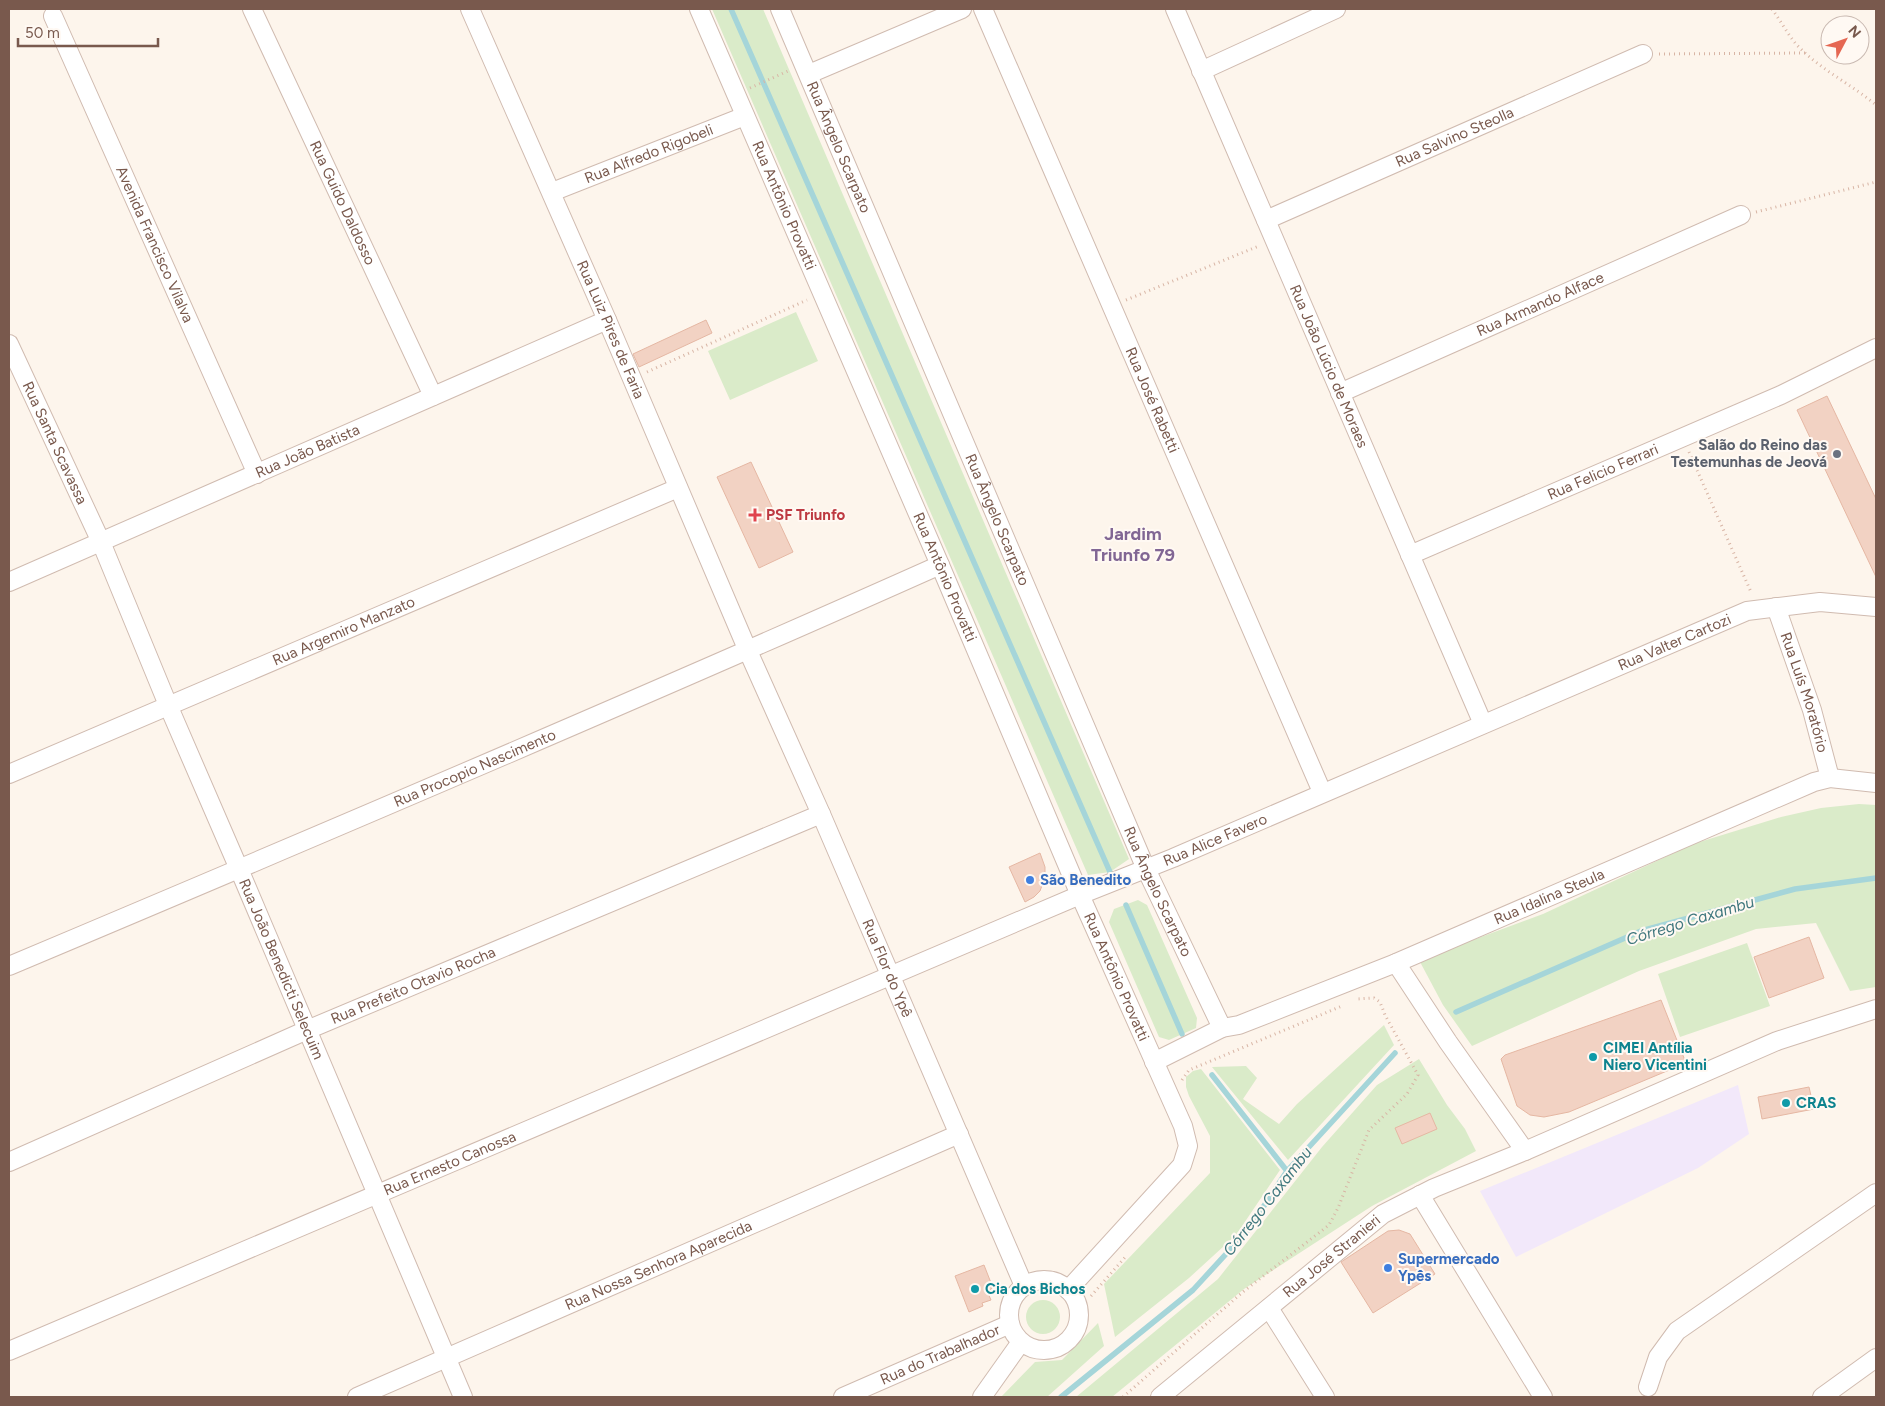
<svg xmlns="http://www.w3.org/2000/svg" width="1885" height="1406" viewBox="0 0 1885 1406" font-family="Figtree,sans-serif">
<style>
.education{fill:#f2e8fa}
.green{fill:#daebc9}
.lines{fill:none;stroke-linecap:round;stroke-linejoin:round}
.stream{stroke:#a5d5d9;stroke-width:5.5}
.building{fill:#f2d2c3;stroke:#e5b7a3}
.minor-casing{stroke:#d0bbb0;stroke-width:20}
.path{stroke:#d8b5a5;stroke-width:3;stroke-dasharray:1 4;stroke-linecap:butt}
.minor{stroke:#fff;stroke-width:18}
.worship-dot{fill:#6b7280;stroke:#fff9f3;stroke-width:2}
.health-dot{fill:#e0444e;stroke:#fff9f3;stroke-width:2}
.shop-dot{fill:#3f7fe0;stroke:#fff9f3;stroke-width:2}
.culture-dot{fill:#0f9aa8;stroke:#fff9f3;stroke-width:2}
.labels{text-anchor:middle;stroke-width:4;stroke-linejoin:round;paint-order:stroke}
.street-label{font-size:15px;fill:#79594d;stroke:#fff9f3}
.worship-label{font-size:15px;font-weight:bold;fill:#5b616d;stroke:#fff9f3;text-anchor:end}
.health-label{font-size:15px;font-weight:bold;fill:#be3a42;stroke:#fff9f3;text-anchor:start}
.shop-label{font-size:15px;font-weight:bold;fill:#366cbe;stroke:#fff9f3;text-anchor:start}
.culture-label{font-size:15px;font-weight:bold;fill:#0d838f;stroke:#fff9f3;text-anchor:start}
.water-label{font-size:16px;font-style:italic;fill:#40787e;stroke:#fff9f3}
.quarter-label{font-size:18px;font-weight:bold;fill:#816694;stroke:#fff9f3}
</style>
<rect width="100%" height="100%" fill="#fdf5ec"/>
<path class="education" d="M 1738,1085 L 1749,1134 L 1698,1168 L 1516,1257 L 1480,1191 Z"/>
<path class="green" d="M 712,9 L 763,9 L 1129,859 L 1110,872 L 1088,875 Z
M 796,312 L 818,361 L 730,400 L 708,351 Z
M 1859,804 L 1876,805 L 1876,987 L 1850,991 L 1816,923 L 1756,929 L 1639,971 L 1472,1046 L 1443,1005 L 1419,960 L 1543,914 L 1693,844 L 1781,817 L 1821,808 Z
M 1138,900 L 1147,905 L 1197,1018 L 1196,1028 L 1169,1040 L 1159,1037 L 1109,922 L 1114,909 Z
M 1747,943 L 1770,1006 L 1680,1037 L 1658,974 Z
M 1384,1025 L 1394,1045 L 1288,1160 L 1212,1067 L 1246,1066 L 1257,1078 L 1243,1099 L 1279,1124 L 1297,1104 Z
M 1419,1059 L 1447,1105 L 1465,1129 L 1476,1151 L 1372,1206 L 1244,1289 L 1112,1397 L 1076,1397 L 1218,1279 L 1322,1147 L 1377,1085 Z
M 1201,1069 L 1280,1170 L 1236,1235 L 1189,1278 L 1115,1337 L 1104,1284 L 1210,1173 L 1210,1136 L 1189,1096 L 1186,1087 L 1186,1077 L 1193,1071 Z
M1026 1317a17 17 0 1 1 34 0a17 17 0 1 1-34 0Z
M 1098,1323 L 1104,1346 L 1047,1397 L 1001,1397 L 1035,1362 L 1062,1360 Z"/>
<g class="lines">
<path class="stream" d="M 731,9 L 1110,872
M 1126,905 L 1182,1034
M 1456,1012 L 1641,931 L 1795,889 L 1876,878
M 1212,1075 L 1287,1171
M 1061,1397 L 1193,1290 L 1248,1230 L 1287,1171 L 1395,1053"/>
</g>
<path class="building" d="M 706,320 L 712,333 L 639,367 L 633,354 Z
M 1827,396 L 1876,499 L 1876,577 L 1797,410 Z
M 751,462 L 793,552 L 759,568 L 717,477 Z
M 1040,853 L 1045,867 L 1045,877 L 1040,891 L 1034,897 L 1025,902 L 1009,867 Z
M 1809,937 L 1824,978 L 1769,998 L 1754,957 Z
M 1661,1000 L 1686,1063 L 1569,1112 L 1544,1117 L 1530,1115 L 1517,1106 L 1501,1059 L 1505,1055 Z
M 1809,1087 L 1814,1109 L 1762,1119 L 1758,1097 Z
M 1430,1113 L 1437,1129 L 1402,1144 L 1395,1128 Z
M 1399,1230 L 1410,1234 L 1435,1274 L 1373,1313 L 1341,1262 L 1388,1231 Z
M 984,1265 L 993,1288 L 987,1291 L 991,1300 L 982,1303 L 983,1306 L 969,1312 L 955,1276 Z"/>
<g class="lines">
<defs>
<g id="minor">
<path id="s1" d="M 252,9 L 433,396"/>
<path id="s2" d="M 470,9 L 607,320 L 748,651 L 821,814 L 1024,1286"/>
<path id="s3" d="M 699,9 L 940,565 L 1080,895 L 1183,1126 L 1188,1146 L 1182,1165 L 1068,1290"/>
<path id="s4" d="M 780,9 L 1146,869 L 1222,1028"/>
<path id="s5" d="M 983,9 L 1322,792"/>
<path id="s6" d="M 1175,9 L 1483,724"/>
<path id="s7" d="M 53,16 L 257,474"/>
<path d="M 1201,71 L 1336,9"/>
<path d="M 809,74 L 962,9"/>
<path id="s8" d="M 552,192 L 745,116"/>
<path id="s9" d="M 1266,220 L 1643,54"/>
<path id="s10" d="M 9,344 L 101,542 L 168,705 L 239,869 L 463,1397"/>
<path id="s11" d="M 1340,393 L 1741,215"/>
<path id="s12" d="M 1410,555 L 1781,395 L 1876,348"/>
<path id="s13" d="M 9,582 L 607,320"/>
<path id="s14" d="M 1776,607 L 1812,710 L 1830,778"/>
<path id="s15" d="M 9,774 L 678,488"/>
<path d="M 1396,963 L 1448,1042 L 1525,1151"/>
<path id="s16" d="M 9,966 C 320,835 631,703 940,565"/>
<path id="s17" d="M 1154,1062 L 1222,1028 L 1239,1025 L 1396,963 L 1814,782 L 1830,778 L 1876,783"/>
<path id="s18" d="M 9,1162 L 307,1030 L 821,814"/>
<path d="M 1420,1195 L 1543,1397"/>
<circle cx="1044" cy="1315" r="35"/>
<path d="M 1269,1308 L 1325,1397"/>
<path id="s19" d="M 9,1351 L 1080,895 L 1173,858 L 1747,611 L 1820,602 L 1876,607"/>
<path d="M 1648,1387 L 1658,1357 L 1677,1331 L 1876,1193"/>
<path id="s20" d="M 357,1397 L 959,1134"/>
<path id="s21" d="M 843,1397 L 1010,1324"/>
<path d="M 982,1397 L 1021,1342"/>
<path id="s22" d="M 1160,1397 L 1383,1214 L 1434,1188 L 1525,1151 L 1777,1041 L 1876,1009"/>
<path d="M 1822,1397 L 1876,1358"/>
</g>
</defs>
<use href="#minor" class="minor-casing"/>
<path class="path" d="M 1772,9 C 1780,20 1787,33 1796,44 C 1819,69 1851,84 1876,105
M 1659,54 L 1806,53
M 750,88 L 788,71
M 1756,212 L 1876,182
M 1126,300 L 1259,246
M 647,372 L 807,300
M 1689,452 L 1751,592
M 1182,1080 L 1189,1070 L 1194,1068 L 1342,1006
M 1091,1296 L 1127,1255
M 1123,1397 L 1244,1291 L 1329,1225 L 1338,1208 L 1369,1130 L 1407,1094 L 1418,1075 L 1385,1015 L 1380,1002 L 1374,998 L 1357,999"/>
<use href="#minor" class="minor"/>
</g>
<circle class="worship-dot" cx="1837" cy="454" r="5"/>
<path class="health-dot" d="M752.5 507.5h5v5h5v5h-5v5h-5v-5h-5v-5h5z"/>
<g class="shop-dot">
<circle cx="1030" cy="880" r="5"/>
<circle cx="1388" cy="1268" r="5"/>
</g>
<g class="culture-dot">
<circle cx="1593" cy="1057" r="5"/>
<circle cx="1786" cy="1103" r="5"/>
<circle cx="975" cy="1289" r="5"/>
</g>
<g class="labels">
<g class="street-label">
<text dy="5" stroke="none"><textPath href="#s9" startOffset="206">Rua Salvino Steolla</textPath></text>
<text dy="5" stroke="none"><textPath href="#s4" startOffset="150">Rua Ângelo Scarpato</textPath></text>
<text dy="5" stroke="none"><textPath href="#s8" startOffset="104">Rua Alfredo Rigobeli</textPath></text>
<text dy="5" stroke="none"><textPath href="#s1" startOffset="214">Rua Guido Daldosso</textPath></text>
<text dy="5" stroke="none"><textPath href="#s3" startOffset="214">Rua Antônio Provatti</textPath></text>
<text dy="5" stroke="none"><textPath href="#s7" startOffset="250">Avenida Francisco Vilalva</textPath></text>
<text dy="5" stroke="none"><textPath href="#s11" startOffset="219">Rua Armando Alface</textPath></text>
<text dy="5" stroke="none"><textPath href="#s2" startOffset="350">Rua Luiz Pires de Faria</textPath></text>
<text dy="5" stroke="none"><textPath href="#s6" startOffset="389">Rua João Lúcio de Moraes</textPath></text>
<text dy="5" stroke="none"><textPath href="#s5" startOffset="426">Rua José Rabetti</textPath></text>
<text dy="5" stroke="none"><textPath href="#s10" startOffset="109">Rua Santa Scavassa</textPath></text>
<text dy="5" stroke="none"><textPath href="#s13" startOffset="326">Rua João Batista</textPath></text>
<text dy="5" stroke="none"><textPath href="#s12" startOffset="210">Rua Felicio Ferrari</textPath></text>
<text dy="5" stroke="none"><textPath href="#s4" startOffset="555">Rua Ângelo Scarpato</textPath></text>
<text dy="5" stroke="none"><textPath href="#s3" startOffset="619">Rua Antônio Provatti</textPath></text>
<text dy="5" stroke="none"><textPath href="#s15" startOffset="364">Rua Argemiro Manzato</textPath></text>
<text dy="5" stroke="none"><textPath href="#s19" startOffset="1810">Rua Valter Cartozi</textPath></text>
<text dy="5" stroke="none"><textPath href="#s14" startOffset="90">Rua Luís Moratório</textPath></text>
<text dy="5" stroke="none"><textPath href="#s16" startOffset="506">Rua Procopio Nascimento</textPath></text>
<text dy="5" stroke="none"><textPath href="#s19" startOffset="1310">Rua Alice Favero</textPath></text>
<text dy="5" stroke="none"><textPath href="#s4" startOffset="960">Rua Ângelo Scarpato</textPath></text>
<text dy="5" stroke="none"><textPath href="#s17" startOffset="429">Rua Idalina Steula</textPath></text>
<text dy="5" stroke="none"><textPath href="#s2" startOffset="1046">Rua Flor do Ypê</textPath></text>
<text dy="5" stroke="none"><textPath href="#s10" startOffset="682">Rua João Benedicti Selecuim</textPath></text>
<text dy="5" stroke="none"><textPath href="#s3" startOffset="1054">Rua Antônio Provatti</textPath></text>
<text dy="5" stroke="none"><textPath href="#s18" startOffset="441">Rua Prefeito Otavio Rocha</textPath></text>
<text dy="5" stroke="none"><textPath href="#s19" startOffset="479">Rua Ernesto Canossa</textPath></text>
<text dy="5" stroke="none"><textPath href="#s22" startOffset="222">Rua José Stranieri</textPath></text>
<text dy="5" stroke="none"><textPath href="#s20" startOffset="329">Rua Nossa Senhora Aparecida</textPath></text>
<text dy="5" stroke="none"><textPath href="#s21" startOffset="106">Rua do Trabalhador</textPath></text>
</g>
<g class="worship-label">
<text x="1827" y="450">Salão do Reino das<tspan x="1827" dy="17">Testemunhas de Jeová</tspan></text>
</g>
<g class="health-label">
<text x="766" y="520">PSF Triunfo</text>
</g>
<g class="shop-label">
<text x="1040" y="885">São Benedito</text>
<text x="1398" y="1264">Supermercado<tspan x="1398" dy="17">Ypês</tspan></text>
</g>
<g class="culture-label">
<text x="1603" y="1053">CIMEI Antília<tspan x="1603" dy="17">Niero Vicentini</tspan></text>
<text x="1796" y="1108">CRAS</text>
<text x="985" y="1294">Cia dos Bichos</text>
</g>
<g class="water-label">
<text transform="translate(1690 920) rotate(-17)" y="6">Córrego Caxambu</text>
<text transform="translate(1267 1201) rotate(-52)" y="6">Córrego Caxambu</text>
</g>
<g class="quarter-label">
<text x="1133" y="540">Jardim<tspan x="1133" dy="21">Triunfo 79</tspan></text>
</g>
</g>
<rect width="1885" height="1406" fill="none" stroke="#79594d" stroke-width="20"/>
<g transform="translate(1845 40) rotate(49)"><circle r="24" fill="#fff9f3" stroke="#c9b9b1"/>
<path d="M0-4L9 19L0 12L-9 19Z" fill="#e56752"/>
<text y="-8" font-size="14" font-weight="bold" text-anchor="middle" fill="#79594d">N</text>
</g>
<path d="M18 38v8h140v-8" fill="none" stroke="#79594d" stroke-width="2.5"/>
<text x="25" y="38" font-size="15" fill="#79594d" stroke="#fff9f3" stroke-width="4" paint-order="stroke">50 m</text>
</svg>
